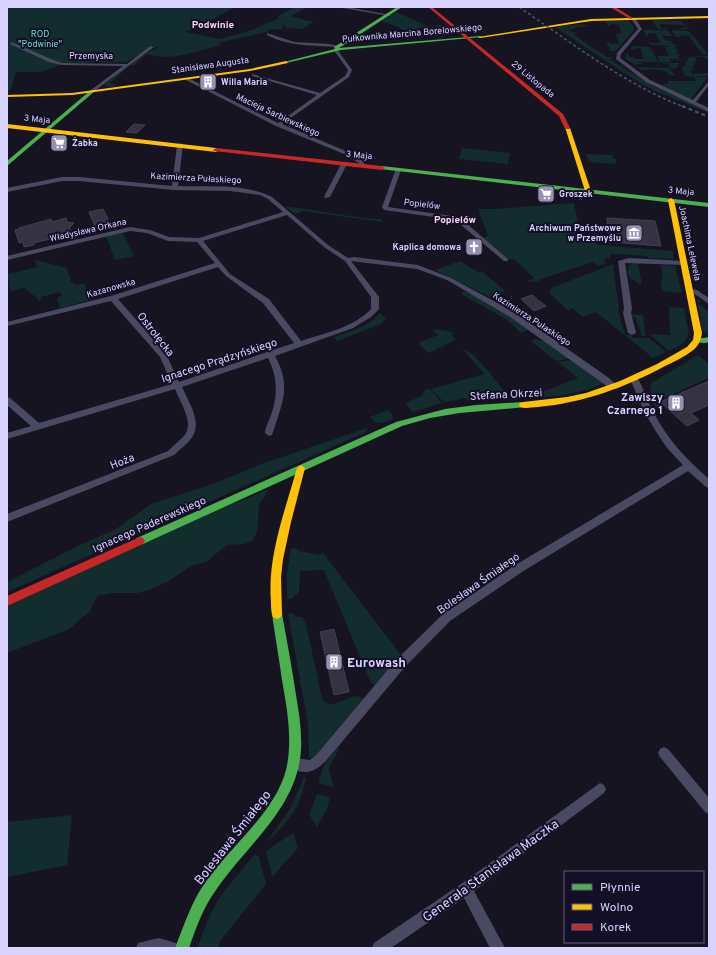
<svg xmlns="http://www.w3.org/2000/svg" width="716" height="955" viewBox="0 0 716 955" font-family="Overpass,sans-serif">
<style>
.green{fill:#132c2d}
.building{fill:#343243;stroke:#433f54}
.lines{fill:none;stroke-linecap:round;stroke-linejoin:round}
.street{fill:#4a4962;fill-rule:evenodd}
.fast{fill:#4caf50;fill-rule:evenodd}
.slow{fill:#ffc107;fill-rule:evenodd}
.jam{fill:#c62828;fill-rule:evenodd}
.rail-far1{stroke:#43596b;stroke-width:1.5;stroke-dasharray:3 2.5;stroke-linecap:butt}
.rail{stroke:#43596b;stroke-width:2;stroke-dasharray:4 3;stroke-linecap:butt}
.labels{text-anchor:middle;stroke-width:4;stroke-linejoin:round;paint-order:stroke}
.far-street-label{font-size:9px;fill:#d9d4ff;stroke:#130f26}
.far-park-label{font-size:9px;fill:#5fe0c0;stroke:#130f26}
.far-poi-label{font-size:9px;font-weight:bold;fill:#d9d4ff;stroke:#130f26;text-anchor:start}
.far-neighbourhood-label{font-size:10px;font-weight:bold;fill:#ffd6f0;stroke:#130f26}
.street-label{font-size:11px;fill:#d9d4ff;stroke:#130f26}
.poi-label{font-size:11px;font-weight:bold;fill:#d9d4ff;stroke:#130f26;text-anchor:end}
.near-poi-label{font-size:13px;font-weight:bold;fill:#d9d4ff;stroke:#130f26;text-anchor:start}
.near-street-label{font-size:13px;fill:#d9d4ff;stroke:#130f26}
</style>
<rect width="100%" height="100%" fill="#161421"/>
<path class="green" d="M 7,7 L 236,7 L 186,32 L 220,39 L 252,30 L 279,18 L 278,16 L 294,7 L 308,7 L 291,16 L 313,22 L 302,29 L 286,28 L 284,24 L 282,25 L 283,29 L 268,30 L 270,31 L 219,43 L 221,45 C 196,51 172,62 147,54 L 134,65 L 130,65 L 110,83 L 118,85 L 109,87 L 104,85 L 129,64 L 146,53 L 160,47 L 154,47 L 153,46 L 126,62 L 66,63 L 40,72 L 16,72 L 11,89 L 7,92 Z
M 396,12 L 430,27 L 446,25 L 449,28 L 433,31 L 425,27 L 416,29 L 424,34 L 413,36 L 394,25 L 381,21 Z
M 654,20 L 681,21 L 688,29 L 680,29 L 679,28 L 685,28 L 683,25 L 659,24 L 661,28 L 667,28 L 668,29 L 658,29 L 652,21 Z
M 606,21 L 629,21 L 634,27 L 634,30 L 616,51 L 611,51 L 606,42 L 609,42 L 610,44 L 619,44 L 616,35 L 616,34 L 621,33 L 619,25 L 611,24 L 611,26 L 608,26 Z
M 581,24 L 591,26 L 577,27 L 575,28 L 576,29 L 566,30 L 577,33 L 574,35 L 607,57 L 612,57 L 614,58 L 609,59 L 653,86 L 709,111 L 709,113 L 653,90 L 630,77 L 555,27 Z
M 645,30 L 668,30 L 672,36 L 662,36 L 665,40 L 671,41 L 674,45 L 677,45 L 675,47 L 678,52 L 676,52 L 677,54 L 684,54 L 680,54 L 678,59 L 682,60 L 678,61 L 677,59 L 669,59 L 671,62 L 660,62 L 657,56 L 669,56 L 665,47 L 673,46 L 651,45 L 649,41 L 651,43 L 660,43 L 660,42 L 656,34 L 648,33 L 649,36 L 646,36 L 644,31 Z
M 673,30 L 689,31 L 709,55 L 702,54 L 689,36 L 680,35 L 681,37 L 676,37 L 672,32 Z
M 632,46 L 650,47 L 658,62 L 633,62 L 642,63 L 643,64 L 635,64 L 637,67 L 667,68 L 670,67 L 668,64 L 660,63 L 679,63 L 677,68 L 669,69 L 676,76 L 669,75 C 664,67 649,70 640,70 L 631,62 L 625,59 L 627,52 L 629,57 L 634,57 L 635,59 L 644,59 L 640,48 L 630,50 Z
M 709,56 L 709,59 L 705,59 L 704,57 L 695,57 L 697,61 L 694,61 L 695,65 L 692,66 L 694,70 L 691,70 L 692,74 L 709,73 L 709,76 L 685,76 L 682,69 L 689,57 Z
M 687,76 L 708,77 L 691,99 L 660,86 L 669,83 L 668,81 L 696,81 L 694,77 Z
M 462,148 L 510,153 L 508,164 L 459,159 Z
M 586,154 L 612,155 L 613,158 L 616,159 L 616,164 L 589,162 Z
M 574,203 L 579,228 L 598,245 L 673,251 L 674,259 L 648,258 L 647,256 L 611,254 L 609,258 L 605,258 L 605,264 L 598,266 L 593,262 L 538,280 L 541,282 L 534,281 L 530,282 L 528,281 L 534,278 L 514,259 L 510,260 L 483,238 L 488,236 L 478,209 L 496,209 Z
M 285,206 L 363,218 L 381,219 L 383,222 L 303,211 L 295,214 Z
M 123,233 L 134,256 L 115,260 L 106,236 Z
M 35,260 L 67,268 L 71,282 L 77,285 L 84,283 L 91,300 L 60,308 L 57,298 L 62,295 L 59,292 L 41,297 L 41,300 L 38,301 L 37,298 L 24,288 L 10,291 L 8,274 L 37,267 Z
M 460,261 L 478,272 L 482,271 L 505,291 L 490,297 L 435,270 Z
M 638,262 L 642,285 L 631,279 L 627,273 L 629,265 Z
M 613,264 L 619,310 L 618,310 L 624,333 L 626,335 L 631,335 L 632,338 L 649,338 L 666,352 L 653,358 L 596,312 L 583,317 L 572,308 L 568,310 L 551,295 L 550,290 L 554,287 Z
M 661,265 L 675,266 L 682,293 L 662,291 L 661,280 L 663,280 Z
M 462,291 L 470,293 L 530,329 L 521,333 L 506,319 L 461,294 L 464,293 Z
M 697,299 L 702,301 L 698,303 L 709,312 L 708,333 L 703,332 Z
M 669,307 L 684,308 L 689,333 C 687,343 677,347 669,351 L 653,338 L 650,334 L 670,335 Z
M 380,313 L 386,318 L 381,324 L 337,341 L 334,337 C 350,331 369,327 380,313 Z
M 629,314 L 643,315 L 646,336 L 642,336 L 635,317 L 630,317 Z
M 435,329 L 453,332 L 452,335 L 456,340 L 429,353 L 418,343 L 438,335 L 433,330 Z
M 534,339 L 547,342 L 572,358 L 556,361 L 531,341 Z
M 463,349 C 474,351 498,383 505,393 L 503,396 L 467,400 L 466,398 L 459,398 L 459,400 L 444,402 L 431,389 L 484,374 Z
M 698,355 L 709,364 L 709,378 L 655,402 L 664,412 L 660,413 C 652,403 649,396 651,383 Z
M 573,360 L 603,383 L 602,384 L 587,390 L 558,396 L 520,398 L 513,394 L 522,391 L 542,392 L 578,378 L 558,362 Z
M 430,389 L 442,403 L 413,412 L 405,403 L 422,396 L 425,390 Z
M 388,410 L 394,418 L 383,423 L 376,423 L 370,417 Z
M 367,428 L 366,432 L 7,592 L 7,582 L 78,546 L 116,529 L 151,504 L 213,484 L 264,463 Z
M 269,489 L 259,505 L 257,532 L 252,541 L 244,544 L 227,545 L 206,562 L 191,566 L 169,581 L 149,590 L 137,593 L 112,593 L 100,595 L 95,599 L 90,611 L 69,629 L 7,653 L 7,601 L 230,503 L 239,502 Z
M 291,548 L 298,549 L 298,551 L 320,555 L 323,553 L 401,655 L 375,685 L 371,683 L 324,570 L 300,571 L 299,592 L 295,595 L 293,598 L 287,599 L 287,573 Z
M 292,613 L 297,617 L 302,617 L 306,624 L 322,698 C 334,716 350,688 363,699 L 317,754 L 312,758 L 309,758 L 308,724 L 288,614 Z
M 338,747 L 339,749 L 329,768 L 333,787 L 319,783 C 320,768 329,759 338,747 Z
M 304,777 L 306,778 C 298,813 290,819 265,844 L 290,809 Z
M 317,794 L 330,797 L 327,809 L 317,827 L 309,814 Z
M 72,815 L 67,865 L 7,877 L 7,822 Z
M 293,833 L 298,848 L 272,877 L 266,851 Z
M 255,854 L 259,857 L 266,884 L 221,940 L 218,948 L 197,948 L 209,917 L 221,895 Z"/>
<path class="building" d="M 134,124 L 145,125 L 137,133 L 126,132 Z
M 103,209 L 110,223 L 95,227 L 89,212 Z
M 66,218 L 67,222 L 74,223 L 69,228 L 71,231 L 57,234 L 58,237 L 34,243 L 34,245 L 24,247 L 23,242 L 19,243 L 15,230 L 19,229 L 19,228 L 51,219 L 52,222 Z
M 607,218 L 655,221 L 661,246 L 610,242 Z
M 475,241 L 483,248 L 474,252 L 465,245 Z
M 532,295 L 538,300 L 546,306 L 534,311 L 521,299 Z
M 709,381 L 709,405 L 691,413 L 699,420 L 687,426 L 660,402 Z
M 334,629 L 349,692 L 334,695 L 320,632 Z"/>
<g class="lines">
<path class="street" d="M 337,7 L 346,7 L 391,15 L 389,16 Z
M 630,17 C 636,17 639,24 642,29 L 621,54 L 620,58 L 650,80 L 693,100 L 709,81 L 709,85 L 696,102 L 709,108 L 709,112 L 646,82 L 616,59 L 617,53 L 638,29 Z
M 267,33 L 294,42 L 329,44 L 340,46 L 338,47 C 313,45 290,47 267,35 Z
M 12,42 L 53,60 L 62,63 L 127,64 L 150,46 L 154,47 L 93,92 L 91,92 L 91,90 L 123,66 L 62,65 L 49,62 L 10,44 Z
M 333,49 L 337,49 L 352,70 L 349,77 L 282,124 L 348,152 L 364,162 L 364,164 L 360,167 L 357,165 L 359,163 L 344,154 L 276,126 L 184,79 L 188,78 L 278,123 L 317,95 L 252,76 L 252,74 L 320,93 L 345,76 L 348,70 Z
M 180,143 L 183,145 L 178,186 C 209,187 244,183 272,197 L 328,245 L 348,258 L 354,257 L 418,265 L 451,278 L 516,313 L 609,378 L 618,387 L 617,389 L 611,389 L 510,317 L 447,280 L 417,269 L 351,261 L 379,297 L 379,309 L 371,317 L 353,328 L 275,356 C 290,383 284,399 275,426 C 274,429 273,432 272,435 L 269,436 L 265,433 C 266,425 270,419 272,412 C 278,394 277,375 268,358 L 182,387 C 189,403 204,424 190,440 C 186,445 179,450 174,455 L 7,522 L 7,514 L 168,451 C 173,446 179,441 184,436 C 195,423 180,402 175,389 L 7,439 L 7,433 L 31,426 L 7,405 L 7,397 L 10,398 L 39,423 L 172,384 L 160,357 L 111,301 L 7,326 L 7,322 L 111,296 L 215,263 L 197,242 L 168,241 L 147,233 L 130,231 L 7,260 L 7,256 L 130,227 L 150,230 L 169,237 L 199,238 L 283,212 L 268,199 L 260,195 L 230,191 L 174,190 L 79,181 L 62,181 L 7,192 L 7,188 L 62,177 L 79,177 L 172,186 L 177,145 ZM 287,215 L 324,247 L 345,261 L 371,297 L 371,309 C 353,328 325,333 301,341 L 269,299 L 230,274 L 203,241 ZM 218,267 L 226,276 L 263,303 L 294,343 L 179,382 L 166,354 L 118,299 Z
M 344,162 L 347,164 L 330,197 L 325,198 L 324,197 L 341,164 Z
M 396,169 L 401,170 L 388,207 L 459,217 L 508,259 L 508,261 L 504,261 L 455,220 L 384,210 L 382,207 Z
M 629,258 L 684,261 L 687,263 L 684,265 L 625,263 L 632,308 L 631,313 L 636,333 L 632,335 L 628,333 L 623,313 L 624,308 L 618,261 Z
M 690,289 L 697,290 L 709,298 L 709,304 L 693,293 L 688,292 L 688,290 Z
M 634,376 L 637,377 C 644,389 647,401 654,413 C 667,439 687,460 709,479 L 709,488 L 706,487 L 688,471 L 525,570 L 450,621 L 404,668 L 325,762 C 313,773 305,775 290,768 L 288,764 L 290,760 L 294,758 L 310,760 L 317,754 L 396,660 L 442,615 L 517,564 L 683,465 L 667,448 L 655,430 L 645,413 L 630,379 Z
M 664,747 L 668,749 L 709,798 L 709,814 L 705,812 L 660,757 L 658,753 L 660,749 Z
M 600,783 L 604,785 L 606,789 L 604,793 L 474,891 L 505,948 L 490,948 L 464,898 L 391,948 L 372,948 L 374,943 L 461,884 Z
M 159,938 L 176,943 L 178,948 L 136,948 L 138,943 Z"/>
<path class="fast" d="M 397,7 L 402,7 L 339,48 L 480,36 L 482,37 L 341,50 L 286,63 L 284,62 L 335,49 L 334,47 Z
M 91,90 L 95,91 L 7,166 L 7,161 Z
M 382,166 L 709,203 L 709,207 L 380,169 L 379,168 Z
M 709,337 L 709,342 L 705,343 L 694,342 L 693,340 L 697,338 L 704,338 Z
M 523,402 L 526,403 L 527,405 L 526,407 L 460,413 L 430,418 L 402,426 L 143,544 L 140,545 L 137,544 L 135,541 L 137,538 L 396,422 L 445,409 L 476,405 Z
M 277,609 L 281,611 L 282,614 C 287,641 292,668 296,695 C 299,713 302,731 301,750 C 297,809 247,844 216,890 C 203,908 196,928 189,948 L 175,948 C 184,925 192,900 207,880 C 232,845 275,812 286,770 C 293,740 287,709 282,680 C 279,658 275,636 272,614 L 273,611 Z"/>
<path class="slow" d="M 709,16 L 709,18 L 591,21 L 480,38 L 478,37 L 591,19 Z
M 286,61 L 288,63 L 250,71 L 72,95 L 7,97 L 7,95 L 72,93 L 250,69 Z
M 7,124 L 216,148 L 219,150 L 216,152 L 7,128 Z
M 565,127 L 570,128 L 591,191 L 590,192 L 585,191 Z
M 671,198 L 674,200 L 702,333 C 701,340 698,347 692,351 C 684,357 674,362 665,366 C 626,387 583,403 538,407 C 532,407 526,409 520,407 L 519,405 L 520,403 L 523,402 L 567,397 L 586,393 L 620,381 L 657,364 L 687,347 L 693,340 L 694,333 L 668,200 Z
M 301,465 L 305,468 L 291,522 L 283,559 L 281,577 L 282,614 L 281,617 L 277,619 L 273,617 C 271,613 271,607 271,602 C 267,557 285,511 297,468 Z"/>
<path class="jam" d="M 428,7 L 432,7 L 563,114 L 570,128 L 569,129 L 565,129 L 559,116 Z
M 610,7 L 615,7 L 633,18 L 630,19 Z
M 216,148 L 382,166 L 385,168 L 382,170 L 214,151 L 213,150 Z
M 140,537 L 143,538 L 145,541 L 143,544 L 7,606 L 7,596 Z"/>
<path class="rail-far1" d="M 519,7 C 572,43 624,84 684,107"/>
<path class="rail" d="M 682,106 L 709,117"/>
</g>
<defs>
<symbol id="building-square" viewBox="-11 -11 22 22"><rect x="-9" y="-9" width="18" height="18" rx="4" fill="#9591b1" stroke="#130f26"/><path d="M-4-6H4V6H1V3H-1V6H-4ZM-2.5-4.3h1.7v1.8h-1.7ZM.8-4.3h1.7v1.8H.8ZM-2.5-1h1.7V.8h-1.7ZM.8-1h1.7V.8H.8Z" fill="#fff"/></symbol>
<symbol id="supermarket-square" viewBox="-11 -11 22 22"><rect x="-9" y="-9" width="18" height="18" rx="4" fill="#9591b1" stroke="#130f26"/><path d="M-6-5.5h2.5l.6 2H6L4.5 2H-2.5L-4.4-4H-6ZM-1.5 3.2a1.3 1.3 0 1 0 .1 0ZM3 3.2a1.3 1.3 0 1 0 .1 0Z" fill="#fff"/></symbol>
<symbol id="museum-square" viewBox="-11 -11 22 22"><rect x="-9" y="-9" width="18" height="18" rx="4" fill="#9591b1" stroke="#130f26"/><path d="M0-6L6-3V-2H-6V-3ZM-5-1h2V3h-2ZM-1-1h2V3h-2ZM3-1h2V3H3ZM-6 4H6V6H-6Z" fill="#fff"/></symbol>
<symbol id="church-square" viewBox="-11 -11 22 22"><rect x="-9" y="-9" width="18" height="18" rx="4" fill="#9591b1" stroke="#130f26"/><path d="M-1.2-6h2.4v3.5h3.3v2.4h-3.3V6h-2.4V-.1h-3.3v-2.4h3.3Z" fill="#fff"/></symbol>
</defs>
<g fill-rule="evenodd">
<use href="#building-square" x="198" y="72" width="20" height="20"/>
<use href="#supermarket-square" x="49" y="133" width="20" height="20"/>
<use href="#supermarket-square" x="536" y="184" width="20" height="20"/>
<use href="#museum-square" x="624" y="223" width="20" height="20"/>
<use href="#church-square" x="464" y="237" width="20" height="20"/>
<use href="#building-square" x="666" y="393" width="20" height="20"/>
<use href="#building-square" x="324" y="652" width="20" height="20"/>
</g>
<g class="labels">
<g class="far-street-label">
<text transform="translate(412 33) rotate(-5)" y="3">Pułkownika Marcina Borelowskiego</text>
<text x="91" y="59">Przemyska</text>
<text transform="translate(210 65) rotate(-8)" y="3">Stanisława Augusta</text>
<text transform="translate(533 79) rotate(39)" y="3">29 Listopada</text>
<text transform="translate(278 115) rotate(25)" y="3">Macieja Sarbiewskiego</text>
<text transform="translate(37 119) rotate(6)" y="3">3 Maja</text>
<text transform="translate(359 155) rotate(6)" y="3">3 Maja</text>
<text transform="translate(196 178) rotate(3)" y="3">Kazimierza Pułaskiego</text>
<text transform="translate(681 191) rotate(6)" y="3">3 Maja</text>
<text transform="translate(422 204) rotate(7)" y="3">Popielów</text>
<text transform="translate(88 230) rotate(-13)" y="3">Władysława Orkana</text>
<text transform="translate(690 243) rotate(78)" y="3">Joachima Lelewela</text>
<text transform="translate(111 288) rotate(-16)" y="3">Kazanowska</text>
<text transform="translate(532 319) rotate(33)" y="3">Kazimierza Pułaskiego</text>
</g>
<g class="far-park-label">
<text x="40" y="37">ROD<tspan x="40" dy="10">"Podwinie"</tspan></text>
</g>
<g class="far-poi-label">
<text x="221" y="85">Willa Maria</text>
<text x="72" y="146">Żabka</text>
<text x="559" y="197">Groszek</text>
<text x="621" y="231" text-anchor="end">Archiwum Państwowe<tspan x="621" dy="10">w Przemyślu</tspan></text>
<text x="461" y="250" text-anchor="end">Kaplica domowa</text>
</g>
<g class="far-neighbourhood-label">
<text x="213" y="28">Podwinie</text>
<text x="455" y="223">Popielów</text>
</g>
<g class="street-label">
<text transform="translate(156 334) rotate(52)" y="4">Ostrołęcka</text>
<text transform="translate(219 360) rotate(-18)" y="4">Ignacego Prądzyńskiego</text>
<text transform="translate(506 394) rotate(-3)" y="4">Stefana Okrzei</text>
<text transform="translate(122 461) rotate(-21)" y="4">Hoża</text>
<text transform="translate(149 524) rotate(-24)" y="4">Ignacego Paderewskiego</text>
<text transform="translate(478 583) rotate(-35)" y="4">Bolesława Śmiałego</text>
</g>
<g class="poi-label">
<text x="663" y="401">Zawiszy<tspan x="663" dy="13">Czarnego 1</tspan></text>
</g>
<g class="near-poi-label">
<text x="347" y="667">Eurowash</text>
</g>
<g class="near-street-label">
<text transform="translate(232 837) rotate(-52)" y="5">Bolesława Śmiałego</text>
<text transform="translate(490 870) rotate(-36)" y="5">Generała Stanisława Maczka</text>
</g>
</g>
<rect width="716" height="955" fill="none" stroke="#d9d4ff" stroke-width="16"/>
<rect x="564" y="871" width="140" height="72" fill="#130f26" stroke="#625e7d"/>
<rect x="572" y="884" width="20" height="6" fill="#4caf50" stroke="#625e7d"/>
<text x="600" y="891" font-size="12" fill="#d9d4ff">Płynnie</text>
<rect x="572" y="904" width="20" height="6" fill="#ffc107" stroke="#625e7d"/>
<text x="600" y="911" font-size="12" fill="#d9d4ff">Wolno</text>
<rect x="572" y="924" width="20" height="6" fill="#c62828" stroke="#625e7d"/>
<text x="600" y="931" font-size="12" fill="#d9d4ff">Korek</text>
</svg>
